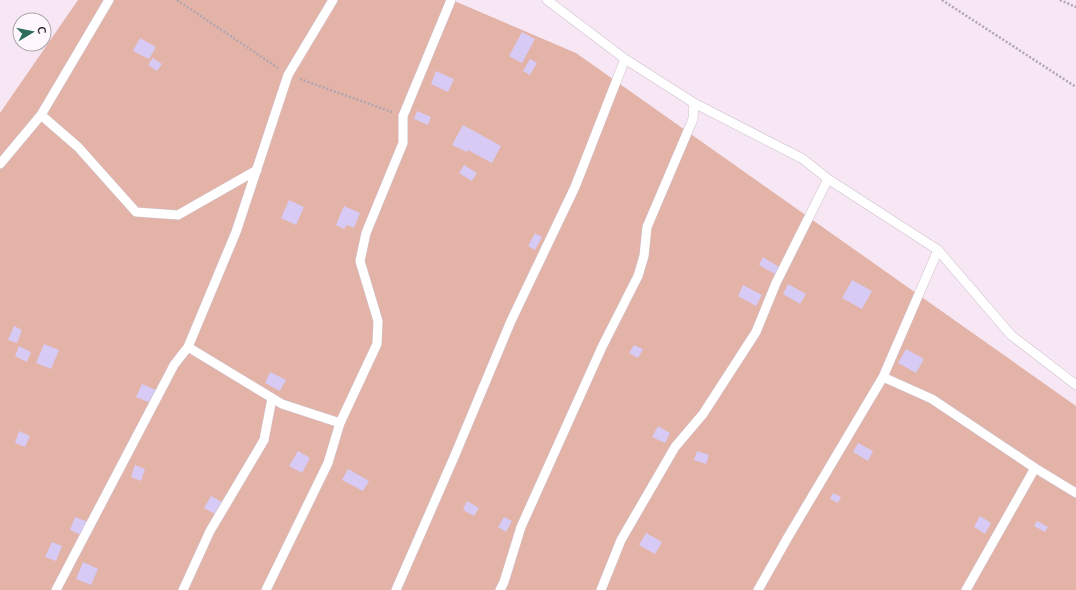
<svg xmlns="http://www.w3.org/2000/svg" width="1076" height="590" viewBox="0 0 1076 590" font-family="Lato,sans-serif">
<style>
.green{fill:#e3b3a7}
.building{fill:#d7caf4}
.lines{fill:none;stroke-linecap:round;stroke-linejoin:round}
.lane-casing{stroke:#cebfcc;stroke-width:10}
.path{stroke:#b1a5b0;stroke-width:2.5;stroke-dasharray:2 2;stroke-linecap:butt}
.lane{stroke:#fff;stroke-width:9}
</style>
<rect width="100%" height="100%" fill="#f7e7f5"/>
<path class="green" d="M 78,0 L 452,0 L 576,53 L 1076,406 L 1076,590 L 0,590 L 0,113 Z"/>
<path class="building" d="M 522,32 L 535,39 L 522,63 L 509,56 Z
M 140,38 L 156,47 L 149,59 L 133,51 Z
M 153,58 L 162,64 L 157,71 L 148,65 Z
M 530,59 L 537,63 L 530,75 L 523,71 Z
M 436,71 L 454,79 L 448,92 L 431,84 Z
M 417,111 L 431,117 L 428,125 L 414,119 Z
M 463,125 L 501,146 L 492,163 L 468,150 L 467,152 L 452,145 Z
M 464,165 L 477,173 L 472,181 L 459,173 Z
M 289,200 L 304,207 L 296,225 L 281,218 Z
M 344,206 L 360,213 L 354,228 L 347,225 L 344,229 L 336,225 Z
M 535,233 L 542,237 L 535,250 L 528,246 Z
M 763,257 L 779,267 L 775,274 L 759,265 Z
M 852,280 L 872,291 L 862,309 L 842,298 Z
M 788,284 L 806,294 L 800,304 L 783,294 Z
M 743,285 L 762,295 L 756,306 L 738,296 Z
M 14,326 L 22,330 L 17,343 L 8,340 Z
M 44,344 L 59,350 L 51,369 L 36,363 Z
M 634,345 L 643,349 L 638,358 L 629,353 Z
M 19,346 L 31,352 L 27,362 L 15,356 Z
M 906,349 L 924,359 L 916,373 L 898,363 Z
M 270,372 L 286,380 L 280,391 L 265,383 Z
M 142,384 L 156,390 L 151,403 L 136,397 Z
M 658,426 L 670,433 L 665,443 L 652,437 Z
M 19,431 L 30,436 L 25,447 L 15,443 Z
M 858,443 L 873,451 L 868,461 L 853,452 Z
M 298,451 L 310,458 L 302,473 L 289,466 Z
M 697,451 L 709,455 L 706,464 L 694,460 Z
M 135,465 L 145,469 L 141,481 L 131,477 Z
M 348,469 L 369,481 L 363,491 L 342,480 Z
M 833,493 L 841,497 L 838,503 L 830,499 Z
M 211,496 L 224,503 L 217,515 L 204,508 Z
M 467,501 L 479,508 L 474,516 L 463,510 Z
M 980,516 L 991,523 L 985,534 L 974,527 Z
M 75,517 L 88,522 L 83,536 L 70,530 Z
M 504,517 L 512,521 L 506,532 L 498,527 Z
M 1037,521 L 1048,527 L 1045,532 L 1034,526 Z
M 646,533 L 662,542 L 655,554 L 639,545 Z
M 52,542 L 62,546 L 56,561 L 45,557 Z
M 83,562 L 98,569 L 91,585 L 76,579 Z"/>
<g class="lines">
<defs>
<path id="lane" d="M 333,0 L 288,75 L 236,232 L 188,347 L 282,404 L 340,423
M 547,0 L 625,59 L 694,103 L 803,159 L 828,179 L 938,250
M 41,115 L 78,147 L 136,212 L 178,215 L 257,170
M 0,164 L 41,115 L 109,0
M 883,377 L 932,399 L 1035,468 L 1076,493
M 56,590 L 174,365 L 188,347
M 183,590 L 210,531 L 264,440 L 272,398
M 266,590 L 328,463 L 340,423 L 377,344 L 378,321 L 360,261 L 366,233 L 403,143 L 403,116 L 451,0
M 396,590 L 455,455 L 511,321 L 575,187 L 625,59
M 500,590 L 504,582 L 521,527 L 602,347 L 638,276 L 644,256 L 647,227 L 693,119 L 694,103
M 601,590 L 621,540 L 675,447 L 703,414 L 756,332 L 776,283 L 828,179
M 758,590 L 788,537 L 883,377 L 938,250 L 1011,335 L 1076,385
M 966,590 L 1035,468"/>
</defs>
<use href="#lane" class="lane-casing"/>
<path class="path" d="M 177,0 L 278,68
M 942,0 L 1076,87
M 1060,0 L 1076,7
M 300,79 L 392,112"/>
<use href="#lane" class="lane"/>
</g>
<g transform="translate(32 32) rotate(80)"><circle r="19" fill="#fef8fd" stroke="#aaa5a9"/>
<path d="M0-3L7 15L0 10L-7 15Z" fill="#2e6d5b"/>
<text y="-6" font-size="11" font-weight="bold" text-anchor="middle" fill="#2d282c">С</text>
</g>
</svg>
